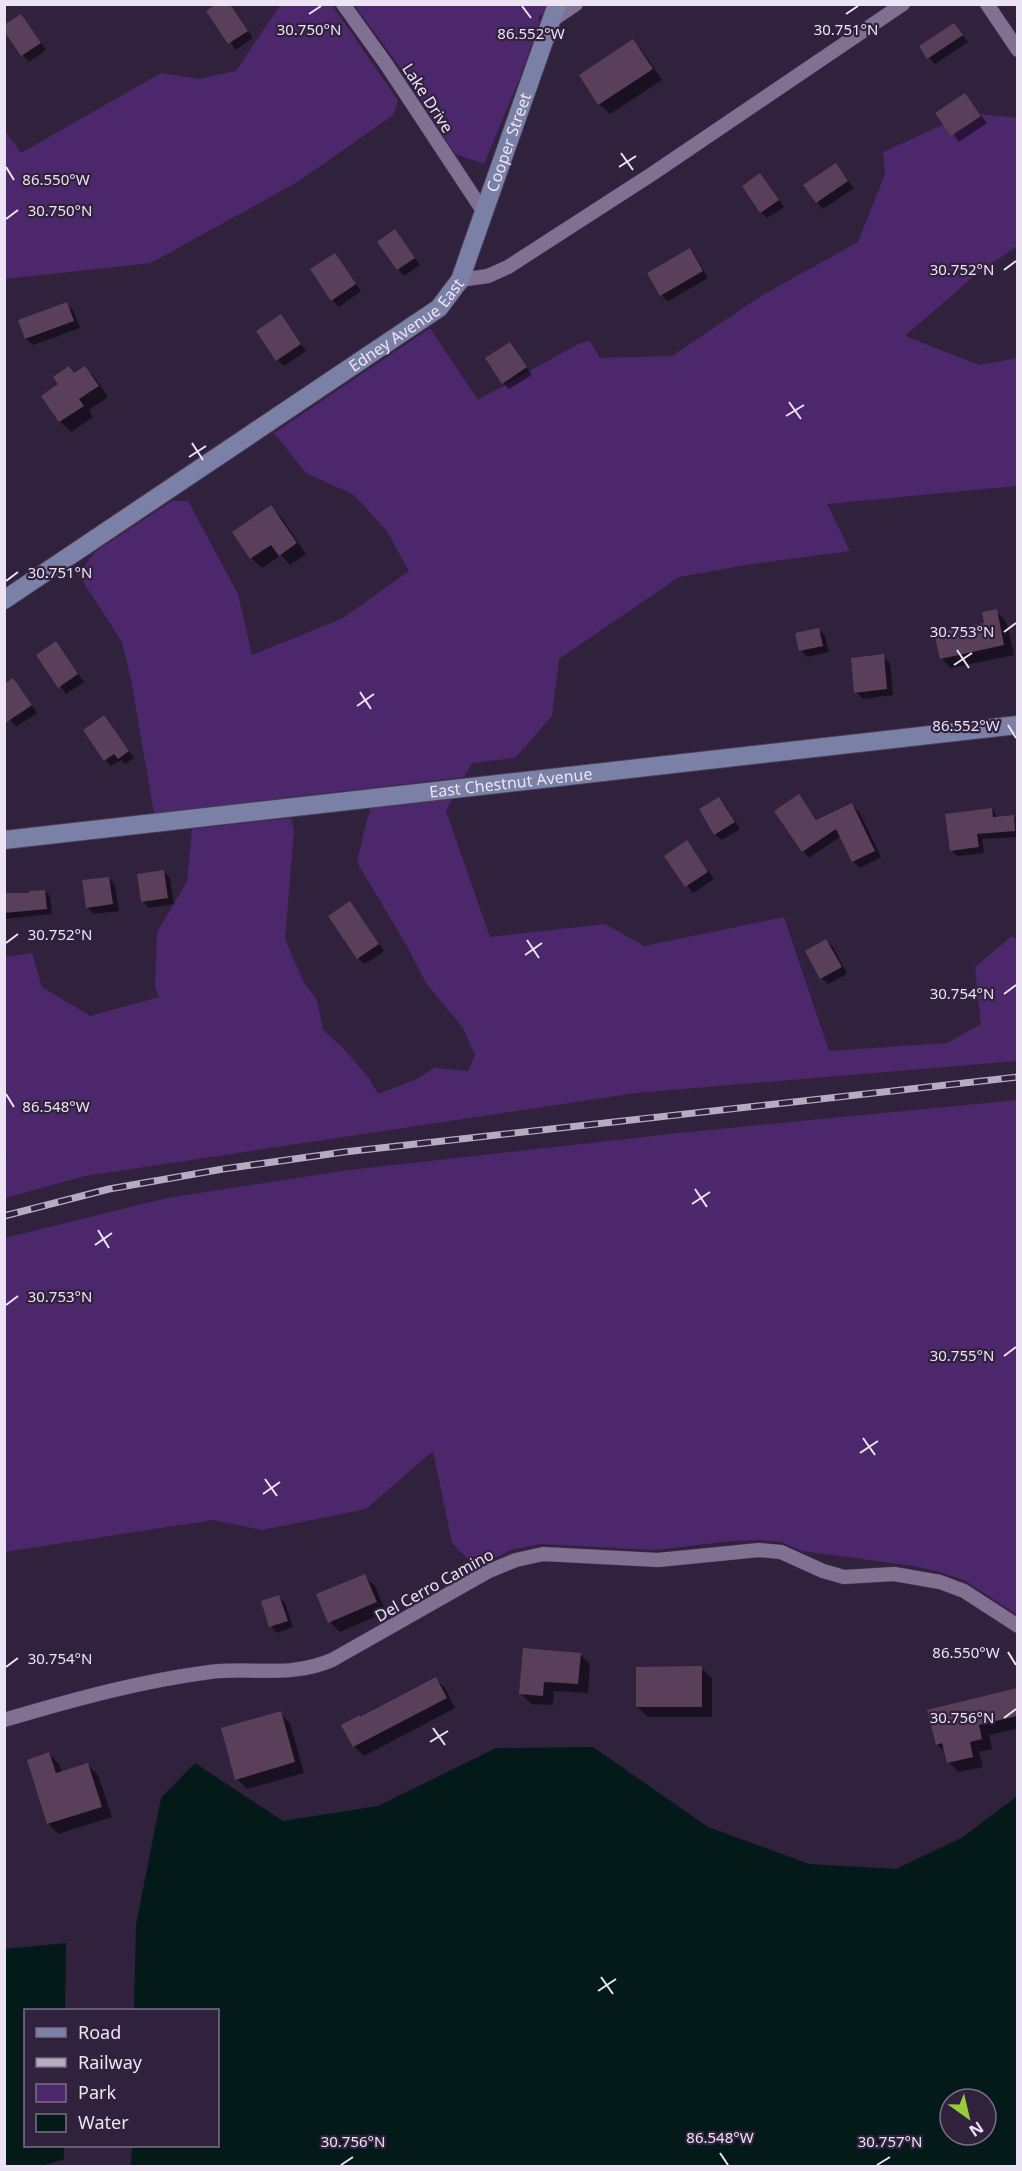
<svg xmlns="http://www.w3.org/2000/svg" width="1022" height="2171" viewBox="0 0 1022 2171" font-family="'Noto Sans',sans-serif">
<style>
.green{fill:#4d276b}
.water{fill:#031a18;fill-rule:evenodd}
.shadow{fill:#0007}
.building{fill:#593f59}
.lines{fill:none;stroke-linecap:round;stroke-linejoin:round}
.street-casing{stroke:#4b3d55;stroke-width:15}
.secondary-casing{stroke:#4b3d55;stroke-width:20}
.street{stroke:#807091;stroke-width:14}
.secondary{stroke:#7b80a7;stroke-width:18}
.rail-casing{stroke:#b6abc0;stroke-width:7}
.rail{stroke:#30213d;stroke-width:4.5;stroke-dasharray:14;stroke-linecap:butt}
.ticks{fill:none;stroke:#ece3f5;stroke-width:2}
.labels{text-anchor:middle;stroke-width:4.5;stroke-linejoin:round;paint-order:stroke}
.street-label{font-size:16px;fill:#ece3f5;stroke:#30213d}
.ticks-label{font-size:15px;text-anchor:middle;fill:#ece3f5;stroke:#30213d;stroke-width:4.5;stroke-linejoin:round;paint-order:stroke}
</style>
<rect width="100%" height="100%" fill="#30213d"/>
<path class="green" d="M 280,5 L 332,5 L 398,100 L 393,115 L 299,181 L 151,263 L 5,279 L 5,131 L 21,153 L 161,73 L 198,79 L 236,71 Z
M 354,5 L 546,5 L 543,13 L 538,17 L 540,21 L 519,80 L 484,164 L 455,154 L 394,59 Z
M 969,113 L 1017,118 L 1017,246 L 974,276 L 905,336 L 979,365 L 1017,358 L 1017,486 L 827,504 L 850,551 L 752,564 L 679,577 L 559,659 L 552,716 L 515,758 L 472,763 L 464,777 L 154,813 L 131,680 L 122,642 L 78,574 L 96,551 L 172,501 L 188,501 L 238,594 L 252,655 L 343,618 L 409,571 L 386,530 L 354,495 L 306,473 L 274,433 L 430,328 L 478,400 L 578,344 L 590,341 L 600,358 L 672,356 L 761,296 L 858,242 L 885,174 L 883,152 Z
M 452,799 L 446,811 L 490,937 L 605,924 L 644,946 L 784,917 L 829,1051 L 947,1043 L 981,1024 L 975,967 L 1012,936 L 1018,940 L 1017,1061 L 636,1093 L 85,1176 L 5,1198 L 5,1158 L 7,1158 L 4,1138 L 5,957 L 32,953 L 42,987 L 90,1016 L 159,997 L 155,987 L 157,932 L 187,882 L 192,829 L 291,818 L 294,831 L 285,939 L 304,983 L 317,1000 L 323,1030 L 343,1048 L 369,1078 L 378,1094 L 415,1080 L 434,1068 L 468,1071 L 475,1055 L 463,1028 L 426,983 L 408,948 L 357,862 L 366,823 L 371,808 Z
M 1017,1100 L 1017,1615 L 966,1581 L 940,1572 L 914,1566 L 802,1551 L 781,1542 L 759,1540 L 731,1541 L 656,1550 L 540,1544 L 511,1550 L 476,1567 L 452,1543 L 433,1451 L 366,1509 L 262,1530 L 213,1520 L 5,1552 L 5,1238 L 167,1198 L 349,1170 L 688,1132 Z"/>
<path class="water" d="M 593,1747 L 708,1827 L 809,1864 L 896,1869 L 963,1837 L 1017,1796 L 1017,2166 L 131,2166 L 132,2146 L 218,2146 L 218,2010 L 134,2010 L 136,1925 L 161,1798 L 195,1763 L 283,1821 L 378,1806 L 496,1748 ZM 950,2099 L 986,2099 L 986,2135 L 950,2135 Z
M 66,1943 L 65,2010 L 26,2010 L 26,2146 L 64,2146 L 64,2159 L 42,2166 L 5,2166 L 5,1949 Z"/>
<path class="shadow" d="M 230,4 L 253,38 L 236,50 L 208,12 Z
M 21,16 L 46,50 L 29,62 L 23,55 Z
M 954,25 L 968,42 L 935,64 L 929,58 Z
M 633,41 L 643,52 L 662,80 L 610,114 L 599,104 Z
M 965,94 L 987,123 L 959,142 L 938,113 Z
M 836,165 L 854,188 L 823,209 L 817,202 Z
M 760,175 L 784,207 L 767,218 L 761,212 Z
M 395,231 L 420,265 L 404,276 L 398,269 Z
M 690,250 L 696,257 L 708,278 L 668,301 L 661,295 Z
M 334,255 L 361,291 L 339,307 L 332,300 Z
M 66,304 L 73,310 L 80,328 L 33,345 L 26,339 L 20,321 Z
M 287,323 L 306,351 L 284,366 L 277,360 Z
M 510,344 L 532,375 L 509,389 L 503,383 Z
M 85,368 L 95,378 L 108,397 L 89,410 L 93,417 L 71,432 L 60,421 L 43,396 Z
M 271,507 L 281,517 L 306,554 L 290,565 L 281,555 L 262,568 L 251,558 Z
M 996,611 L 1006,621 L 1014,655 L 951,668 L 941,658 L 986,624 Z
M 818,629 L 825,636 L 829,652 L 807,657 L 801,650 Z
M 56,643 L 84,682 L 66,694 L 38,655 Z
M 883,656 L 890,663 L 893,695 L 863,699 L 856,692 Z
M 13,680 L 37,713 L 16,727 L 4,713 Z
M 104,717 L 134,758 L 125,764 L 121,760 L 111,766 L 105,760 Z
M 798,796 L 818,821 L 852,805 L 859,812 L 881,857 L 860,868 L 853,861 L 841,836 L 809,858 L 803,851 Z
M 719,799 L 725,805 L 740,829 L 722,840 L 715,834 Z
M 992,809 L 998,818 L 1014,817 L 1018,821 L 1018,837 L 982,839 L 984,853 L 957,856 L 951,850 Z
M 687,842 L 714,879 L 693,893 L 666,856 Z
M 163,871 L 170,878 L 174,904 L 149,908 L 143,901 Z
M 109,878 L 115,885 L 119,911 L 94,914 L 87,907 Z
M 45,891 L 50,896 L 52,914 L 4,919 L 4,895 L 31,895 Z
M 350,903 L 384,951 L 365,964 L 358,958 Z
M 826,941 L 833,947 L 847,974 L 828,984 L 821,978 Z
M 364,1576 L 375,1586 L 386,1612 L 340,1632 L 330,1622 Z
M 279,1597 L 285,1603 L 293,1627 L 277,1633 L 271,1626 Z
M 580,1654 L 590,1664 L 588,1693 L 554,1691 L 553,1705 L 531,1704 L 521,1693 Z
M 701,1668 L 712,1678 L 712,1717 L 648,1717 L 637,1707 Z
M 436,1679 L 445,1688 L 455,1708 L 364,1756 L 354,1746 L 361,1718 Z
M 1018,1689 L 1018,1728 L 989,1735 L 992,1749 L 979,1752 L 983,1767 L 959,1772 L 948,1762 L 946,1753 L 937,1744 L 929,1711 Z
M 280,1713 L 290,1723 L 304,1773 L 247,1789 L 237,1779 Z
M 49,1754 L 59,1764 L 62,1773 L 88,1765 L 98,1775 L 112,1817 L 58,1834 L 48,1823 Z"/>
<path class="building" d="M 216,4 L 230,4 L 248,31 L 228,44 L 206,11 Z
M 21,14 L 41,43 L 21,56 L 4,31 L 4,25 Z
M 954,23 L 963,35 L 927,59 L 919,46 Z
M 633,39 L 653,69 L 598,105 L 579,75 Z
M 965,93 L 981,116 L 951,136 L 935,113 Z
M 836,163 L 848,181 L 816,203 L 803,185 Z
M 760,173 L 779,200 L 760,213 L 742,186 Z
M 395,229 L 415,258 L 397,270 L 377,242 Z
M 690,248 L 703,271 L 660,296 L 647,273 Z
M 335,253 L 356,284 L 331,301 L 310,269 Z
M 67,302 L 74,321 L 25,339 L 18,320 Z
M 281,314 L 301,344 L 276,361 L 256,331 Z
M 510,342 L 527,367 L 502,384 L 485,358 Z
M 69,366 L 74,373 L 85,366 L 99,386 L 79,399 L 84,406 L 59,422 L 41,396 L 58,384 L 53,377 Z
M 271,505 L 297,543 L 279,556 L 271,545 L 250,559 L 232,532 Z
M 997,609 L 1004,645 L 940,659 L 934,633 L 984,623 L 982,612 Z
M 819,628 L 823,646 L 799,651 L 795,633 Z
M 56,641 L 78,674 L 58,688 L 36,655 Z
M 884,654 L 887,689 L 854,693 L 851,658 Z
M 13,678 L 32,705 L 4,724 L 4,684 Z
M 104,715 L 129,751 L 118,759 L 114,754 L 104,761 L 83,730 Z
M 799,794 L 816,820 L 852,803 L 875,851 L 852,862 L 836,829 L 802,852 L 774,811 Z
M 719,797 L 735,822 L 714,835 L 699,809 Z
M 992,808 L 993,817 L 1014,815 L 1015,831 L 977,834 L 979,847 L 950,851 L 945,814 Z
M 687,840 L 708,872 L 685,887 L 664,856 Z
M 164,870 L 168,898 L 141,902 L 137,874 Z
M 109,877 L 113,904 L 86,908 L 82,880 Z
M 45,890 L 47,909 L 4,913 L 4,893 L 30,893 L 29,891 Z
M 350,901 L 379,944 L 357,959 L 328,916 Z
M 826,939 L 842,967 L 820,979 L 805,951 Z
M 365,1574 L 377,1602 L 328,1623 L 316,1594 Z
M 279,1595 L 288,1621 L 269,1627 L 261,1601 Z
M 523,1648 L 581,1653 L 578,1684 L 544,1682 L 543,1696 L 519,1694 Z
M 702,1666 L 702,1707 L 636,1707 L 636,1667 Z
M 436,1677 L 447,1698 L 353,1747 L 341,1725 L 360,1715 L 360,1717 Z
M 1017,1688 L 1017,1716 L 979,1725 L 982,1739 L 970,1742 L 973,1757 L 947,1763 L 942,1743 L 936,1745 L 927,1710 Z
M 281,1711 L 295,1762 L 235,1780 L 221,1728 Z
M 49,1752 L 56,1773 L 88,1763 L 102,1807 L 47,1824 L 27,1760 Z"/>
<g class="lines">
<defs>
<path id="street" d="M 343,4 L 386,64 L 483,211
M 987,4 L 1018,50
M 551,21 L 576,4
M 460,280 L 488,276 L 508,267 L 652,174 L 903,4
M 4,1720 C 72,1700 140,1681 210,1672 C 254,1667 290,1678 332,1660 L 489,1571 L 516,1560 L 543,1554 L 658,1560 L 759,1550 L 781,1552 L 823,1571 L 844,1577 L 894,1574 L 940,1582 L 964,1591 L 1018,1626"/>
<g id="secondary">
<path id="s1" d="M 4,600 L 439,308 L 460,280 L 557,4"/>
<path id="s2" d="M 4,840 L 1018,725"/>
</g>
</defs>
<use href="#street" class="street-casing"/>
<use href="#secondary" class="secondary-casing"/>
<use href="#street" class="street"/>
<use href="#secondary" class="secondary"/>
<defs>
<path id="rail" d="M 4,1216 L 109,1189 L 223,1169 L 344,1152 L 1018,1077"/>
</defs>
<use href="#rail" class="rail-casing"/>
<use href="#rail" class="rail"/>
</g>
<path class="ticks" d="M 522,6 L 531,18M 309,14 L 321,6M 846,14 L 858,6M 621,153 L 633,170M 6,167 L 14,180M 619,167 L 636,156M 6,219 L 18,210M 1004,270 L 1016,261M 789,402 L 801,419M 786,416 L 804,405M 192,443 L 203,460M 189,457 L 206,446M 6,581 L 18,572M 1004,632 L 1016,623M 957,650 L 969,668M 954,665 L 972,653M 360,692 L 371,709M 357,706 L 374,694M 1008,725 L 1016,738M 527,940 L 539,958M 6,943 L 18,934M 525,955 L 542,943M 1004,994 L 1016,985M 6,1094 L 14,1107M 695,1189 L 707,1207M 692,1204 L 710,1192M 98,1230 L 109,1248M 95,1245 L 112,1233M 6,1305 L 18,1296M 1004,1356 L 1016,1347M 863,1438 L 875,1455M 860,1453 L 878,1441M 265,1479 L 277,1496M 263,1494 L 280,1482M 1008,1652 L 1016,1665M 6,1667 L 18,1658M 1004,1718 L 1016,1709M 433,1728 L 445,1745M 430,1742 L 448,1731M 601,1977 L 613,1994M 598,1991 L 616,1979M 720,2153 L 728,2165M 341,2165 L 353,2157M 877,2165 L 890,2157"/>
<g class="labels">
<g class="street-label">
<text transform="translate(428 98) rotate(57)" y="6">Lake Drive</text>
<text dy="6" stroke="none"><textPath href="#s1" startOffset="705">Cooper Street</textPath></text>
<text dy="6" stroke="none"><textPath href="#s1" startOffset="488">Edney Avenue East</textPath></text>
<text dy="6" stroke="none"><textPath href="#s2" startOffset="510">East Chestnut Avenue</textPath></text>
<text transform="translate(434 1585) rotate(-29)" y="6">Del Cerro Camino</text>
</g>
</g>
<g class="ticks-label">
<text x="309" y="35">30.750°N</text>
<text x="846" y="35">30.751°N</text>
<text x="531" y="39">86.552°W</text>
<text x="56" y="185">86.550°W</text>
<text x="60" y="216">30.750°N</text>
<text x="962" y="275">30.752°N</text>
<text x="60" y="578">30.751°N</text>
<text x="962" y="637">30.753°N</text>
<text x="966" y="731">86.552°W</text>
<text x="60" y="940">30.752°N</text>
<text x="962" y="999">30.754°N</text>
<text x="56" y="1112">86.548°W</text>
<text x="60" y="1302">30.753°N</text>
<text x="962" y="1361">30.755°N</text>
<text x="966" y="1658">86.550°W</text>
<text x="60" y="1664">30.754°N</text>
<text x="962" y="1723">30.756°N</text>
<text x="720" y="2143">86.548°W</text>
<text x="353" y="2147">30.756°N</text>
<text x="890" y="2147">30.757°N</text>
</g>
<rect width="1022" height="2171" fill="none" stroke="#ece3f5" stroke-width="12"/>
<rect x="24" y="2009" width="195" height="138" fill="#30213d" stroke="#7b6f87" stroke-width="1.5"/>
<rect x="36" y="2028" width="30" height="9" fill="#7b80a7" stroke="#7b6f87" stroke-width="1.5"/>
<text x="78" y="2039" font-size="18" fill="#ece3f5">Road</text>
<rect x="36" y="2058" width="30" height="9" fill="#b6abc0" stroke="#7b6f87" stroke-width="1.5"/>
<text x="78" y="2069" font-size="18" fill="#ece3f5">Railway</text>
<rect x="36" y="2084" width="30" height="18" fill="#4d276b" stroke="#7b6f87" stroke-width="1.5"/>
<text x="78" y="2099" font-size="18" fill="#ece3f5">Park</text>
<rect x="36" y="2114" width="30" height="18" fill="#031a18" stroke="#7b6f87" stroke-width="1.5"/>
<text x="78" y="2129" font-size="18" fill="#ece3f5">Water</text>
<g transform="translate(968 2117) rotate(146)"><circle r="28" fill="#30213d" stroke="#7b6f87" stroke-width="1.5"/>
<path d="M0-4.5L10 22L0 15L-10 22Z" fill="#97cc38"/>
<text y="-9" font-size="16" font-weight="bold" text-anchor="middle" fill="#ece3f5">N</text>
</g>
</svg>
